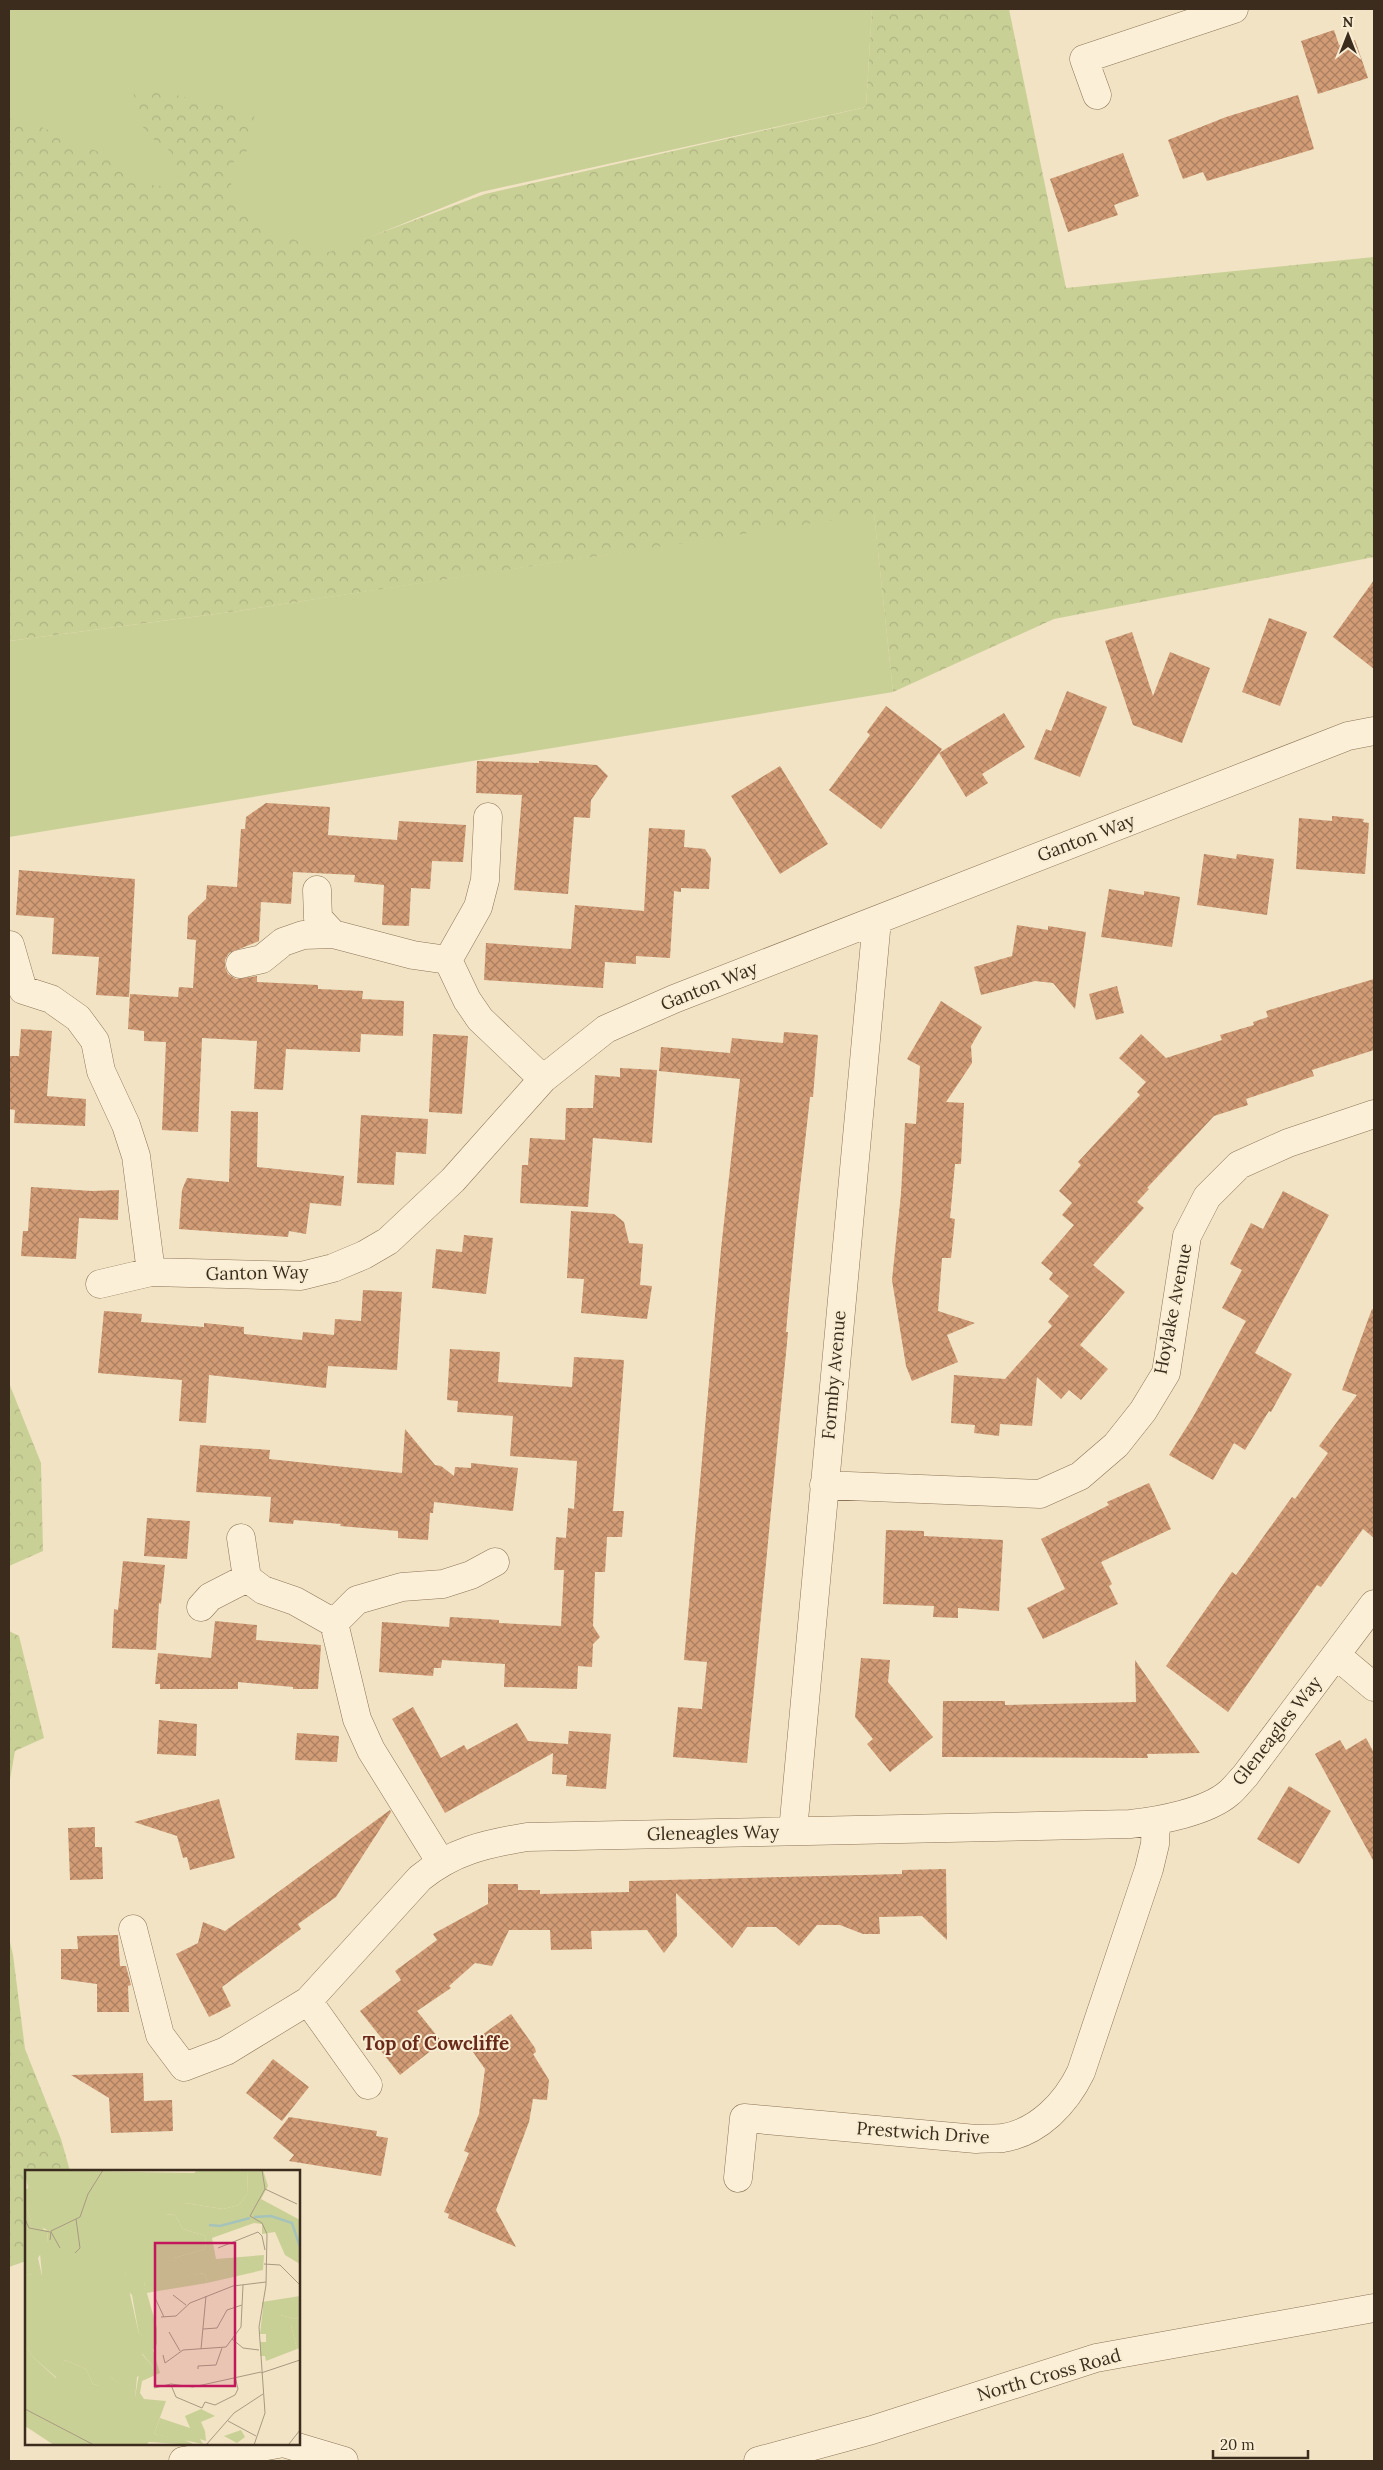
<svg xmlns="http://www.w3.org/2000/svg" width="1383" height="2470" viewBox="0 0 1383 2470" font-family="Lora,serif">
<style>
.grass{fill:#c9d096}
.forest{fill:url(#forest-crowns)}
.building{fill:url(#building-cross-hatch)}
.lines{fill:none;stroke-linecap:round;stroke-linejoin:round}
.minor-casing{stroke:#8c7458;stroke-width:29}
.minor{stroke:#fbf0d7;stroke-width:28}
.labels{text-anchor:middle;stroke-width:4;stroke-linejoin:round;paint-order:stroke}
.street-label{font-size:18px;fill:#3b2c1d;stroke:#f8edd3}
.neighbourhood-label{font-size:19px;font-weight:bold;fill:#6a2a1a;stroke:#f8edd3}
.inset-river{fill:none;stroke:#a5c3ba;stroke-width:2.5}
.inset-road{fill:none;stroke:#a89a81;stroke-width:1}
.view{fill:#c2185b;fill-opacity:0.15;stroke:#c2185b;stroke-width:2.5}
.inset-edge{fill:none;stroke:#3b2c1d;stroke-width:2.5}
</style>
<defs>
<pattern id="forest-crowns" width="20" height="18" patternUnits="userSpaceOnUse" patternTransform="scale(1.25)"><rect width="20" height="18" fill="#c9d096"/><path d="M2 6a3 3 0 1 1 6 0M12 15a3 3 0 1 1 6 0" fill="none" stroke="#aeb381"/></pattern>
<pattern id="building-cross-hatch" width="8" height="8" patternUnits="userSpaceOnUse" patternTransform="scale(1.25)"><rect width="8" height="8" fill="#d19c76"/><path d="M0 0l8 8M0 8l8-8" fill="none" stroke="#ab7f60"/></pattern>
</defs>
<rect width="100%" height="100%" fill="#f1e3c3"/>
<path class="grass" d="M 9,9 L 872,9 L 866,107 L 481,192 L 92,350 L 9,355 Z
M 874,513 L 893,692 L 9,837 L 9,641 L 238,611 Z"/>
<path class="forest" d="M 872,9 L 1009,9 L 1066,288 L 1374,257 L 1374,557 L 1054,619 L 893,692 L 874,514 L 238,611 L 9,641 L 9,113 L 99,152 L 155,186 L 178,185 L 171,152 L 145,133 L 131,85 L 255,113 L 247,151 L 228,167 L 234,199 L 267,230 L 329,252 L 485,194 L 866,107 Z
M 9,1383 L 41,1463 L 43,1551 L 9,1566 Z
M 9,1631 L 19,1636 L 44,1738 L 15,1751 L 9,1785 Z
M 9,1938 L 13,1955 L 25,2049 L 61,2139 L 70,2171 L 26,2171 L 26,2261 L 9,2267 Z"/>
<path class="building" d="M 1334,30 L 1339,45 L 1355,40 L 1368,78 L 1318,94 L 1301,41 Z
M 1298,95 L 1314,149 L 1207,181 L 1203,172 L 1183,179 L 1168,140 L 1226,117 Z
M 1123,153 L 1139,196 L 1114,205 L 1118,215 L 1068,232 L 1050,179 Z
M 1374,580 L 1374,669 L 1333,637 Z
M 1269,618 L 1307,632 L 1280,706 L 1242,692 Z
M 1132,632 L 1153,696 L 1170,652 L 1210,668 L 1182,743 L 1133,725 L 1105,641 Z
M 1067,691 L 1107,707 L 1080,777 L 1034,759 L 1046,729 L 1051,731 Z
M 886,706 L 942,749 L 881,829 L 829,790 L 870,735 L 867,732 Z
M 1004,713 L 1025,747 L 982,774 L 988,783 L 966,797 L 939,753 Z
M 477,761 L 539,763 L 539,761 L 597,765 L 608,776 L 591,800 L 590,818 L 574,817 L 568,894 L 514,890 L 522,795 L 476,793 Z
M 780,766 L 828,844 L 780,874 L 731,796 Z
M 266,803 L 330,807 L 328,835 L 397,840 L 399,821 L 466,825 L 463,862 L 432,861 L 430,889 L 411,888 L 409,926 L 382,925 L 384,885 L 354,882 L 355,875 L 293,872 L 291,904 L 261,902 L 259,941 L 229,953 L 225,960 L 225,967 L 228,974 L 236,979 L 257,976 L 257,982 L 318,985 L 318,989 L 363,991 L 362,999 L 404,1001 L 403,1036 L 361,1034 L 360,1052 L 286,1049 L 283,1090 L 254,1089 L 257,1041 L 202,1038 L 198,1132 L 162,1130 L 166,1042 L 144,1041 L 144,1031 L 128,1029 L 130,994 L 178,997 L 179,987 L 193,988 L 196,940 L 187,939 L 188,916 L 206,899 L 207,885 L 237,887 L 241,829 L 245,829 L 246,817 Z
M 1332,816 L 1364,819 L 1363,822 L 1369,823 L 1365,874 L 1296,869 L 1299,818 L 1332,821 Z
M 649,828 L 685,830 L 684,847 L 705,849 L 711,858 L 709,889 L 681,888 L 681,892 L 674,891 L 670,958 L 636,956 L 636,964 L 605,962 L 603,988 L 484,980 L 486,943 L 571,949 L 575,905 L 644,911 Z
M 1204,854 L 1236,859 L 1237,854 L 1274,859 L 1267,915 L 1197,905 Z
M 19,870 L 135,879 L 129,997 L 96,995 L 99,957 L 52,954 L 54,918 L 16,915 Z
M 1109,889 L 1144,895 L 1144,891 L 1180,897 L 1172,947 L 1101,937 Z
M 1017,925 L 1048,930 L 1048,926 L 1086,932 L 1075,1009 L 1053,983 L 1035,981 L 981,995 L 974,967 L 1012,956 Z
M 1374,979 L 1374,1050 L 1312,1070 L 1314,1076 L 1246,1099 L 1248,1105 L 1214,1116 L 1147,1188 L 1149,1189 L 1137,1202 L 1144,1208 L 1093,1265 L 1125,1292 L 1080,1345 L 1108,1369 L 1081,1400 L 1069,1390 L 1061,1399 L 1037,1377 L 1032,1426 L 1000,1424 L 999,1436 L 974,1433 L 975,1425 L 951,1423 L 954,1375 L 1005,1379 L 1052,1326 L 1048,1322 L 1069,1296 L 1049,1279 L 1053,1273 L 1041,1263 L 1074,1225 L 1062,1215 L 1072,1203 L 1059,1191 L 1081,1165 L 1078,1162 L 1140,1095 L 1137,1092 L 1146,1082 L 1119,1058 L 1141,1034 L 1166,1058 L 1222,1040 L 1220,1035 L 1254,1025 L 1253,1022 L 1268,1017 L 1266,1011 Z
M 1117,986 L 1124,1013 L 1096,1020 L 1089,994 Z
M 941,1001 L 982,1027 L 971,1046 L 972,1063 L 946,1102 L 964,1103 L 961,1164 L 955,1164 L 950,1218 L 955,1219 L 951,1258 L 942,1258 L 938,1311 L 975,1323 L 947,1335 L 958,1362 L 912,1381 L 906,1366 L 892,1280 L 901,1194 L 905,1123 L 916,1124 L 920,1066 L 907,1059 Z
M 21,1029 L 52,1031 L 47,1096 L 86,1099 L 85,1126 L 14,1123 L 15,1110 L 9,1109 L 9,1056 L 19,1056 Z
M 784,1032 L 818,1035 L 813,1097 L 810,1097 L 796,1223 L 786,1332 L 788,1332 L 747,1763 L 673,1757 L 678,1707 L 702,1709 L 707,1662 L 684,1660 L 721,1249 L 740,1079 L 659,1071 L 661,1047 L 730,1053 L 732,1038 L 783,1043 Z
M 433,1034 L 468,1036 L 462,1114 L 429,1112 Z
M 620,1068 L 657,1070 L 652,1143 L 593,1138 L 588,1207 L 520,1203 L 522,1165 L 528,1165 L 530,1138 L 565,1140 L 566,1108 L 593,1108 L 595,1075 L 620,1077 Z
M 231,1111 L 258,1112 L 257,1167 L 344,1176 L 341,1206 L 310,1203 L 306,1234 L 289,1231 L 288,1237 L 179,1229 L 182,1190 L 187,1178 L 229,1182 Z
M 361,1115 L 428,1119 L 426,1154 L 396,1152 L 394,1185 L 357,1183 Z
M 31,1187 L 92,1191 L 119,1190 L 118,1220 L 79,1218 L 76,1259 L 21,1256 L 23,1231 L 28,1231 Z
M 1283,1191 L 1329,1215 L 1255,1353 L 1292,1374 L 1271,1412 L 1269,1411 L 1245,1450 L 1234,1443 L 1213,1480 L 1169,1455 L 1193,1417 L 1246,1321 L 1222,1308 L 1242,1270 L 1230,1264 L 1251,1223 L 1263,1229 Z
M 571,1211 L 614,1214 L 624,1222 L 629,1243 L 643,1244 L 640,1285 L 652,1286 L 647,1319 L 581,1313 L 584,1279 L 567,1278 Z
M 464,1235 L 493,1238 L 486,1294 L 432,1288 L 436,1249 L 462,1252 Z
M 363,1290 L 402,1292 L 397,1370 L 328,1366 L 326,1388 L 209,1375 L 206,1423 L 179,1421 L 182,1380 L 98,1373 L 104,1311 L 142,1314 L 141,1322 L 204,1327 L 204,1323 L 244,1327 L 244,1334 L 302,1340 L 303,1332 L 334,1335 L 335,1319 L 361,1321 Z
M 1372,1309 L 1374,1310 L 1374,1538 L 1363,1529 L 1321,1587 L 1317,1585 L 1228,1712 L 1166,1666 L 1232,1572 L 1236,1575 L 1292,1497 L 1295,1499 L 1328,1453 L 1319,1446 L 1357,1395 L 1342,1390 Z
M 450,1349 L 500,1352 L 498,1382 L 572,1387 L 574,1357 L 624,1360 L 613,1511 L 624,1511 L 622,1537 L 607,1537 L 605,1572 L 595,1572 L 593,1626 L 600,1637 L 593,1644 L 592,1667 L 578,1666 L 577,1689 L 504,1687 L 505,1664 L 442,1660 L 441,1668 L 434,1668 L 433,1676 L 379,1672 L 382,1622 L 449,1627 L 450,1617 L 499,1620 L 499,1623 L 561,1626 L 564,1570 L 554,1570 L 556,1537 L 566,1538 L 568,1508 L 574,1509 L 577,1461 L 510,1456 L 513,1416 L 457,1412 L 458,1401 L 447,1400 Z
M 405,1429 L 435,1465 L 441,1466 L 454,1476 L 455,1467 L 471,1468 L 471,1463 L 518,1468 L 513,1511 L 434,1502 L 433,1513 L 430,1513 L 428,1540 L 398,1538 L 398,1531 L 340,1526 L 341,1524 L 294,1520 L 293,1524 L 269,1522 L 271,1497 L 196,1492 L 200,1445 L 270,1450 L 269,1459 L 402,1473 Z
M 1149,1483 L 1171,1529 L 1101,1562 L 1112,1584 L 1109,1586 L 1118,1604 L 1043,1639 L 1027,1608 L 1065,1589 L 1041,1539 L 1109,1505 L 1107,1502 Z
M 147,1518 L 190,1521 L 187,1559 L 144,1556 Z
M 886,1530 L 924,1531 L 924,1536 L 1003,1540 L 999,1611 L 958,1608 L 958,1618 L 933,1617 L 934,1606 L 883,1604 Z
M 123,1561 L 165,1565 L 161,1604 L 159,1603 L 156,1650 L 112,1648 L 114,1609 L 118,1610 Z
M 215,1621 L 257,1625 L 256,1640 L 321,1645 L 318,1689 L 293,1689 L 293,1687 L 238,1682 L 238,1689 L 160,1689 L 160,1684 L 155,1684 L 158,1653 L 211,1658 Z
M 861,1658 L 890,1660 L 888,1682 L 933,1737 L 890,1772 L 867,1744 L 873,1739 L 855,1717 Z
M 1135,1660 L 1200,1753 L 1147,1754 L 1148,1758 L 942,1757 L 943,1701 L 1005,1701 L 1005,1705 L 1136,1702 Z
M 413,1707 L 441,1758 L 464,1745 L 467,1750 L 517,1723 L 528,1741 L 568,1744 L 569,1731 L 611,1734 L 606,1789 L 566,1786 L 567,1775 L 552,1774 L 553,1753 L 445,1813 L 392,1719 Z
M 159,1720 L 197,1724 L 196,1756 L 157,1754 Z
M 297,1733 L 339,1736 L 337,1762 L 295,1760 Z
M 1366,1738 L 1374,1753 L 1374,1862 L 1315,1754 L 1340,1740 L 1346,1750 Z
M 1289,1786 L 1331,1811 L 1299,1864 L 1257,1839 Z
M 219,1799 L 235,1858 L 190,1870 L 187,1857 L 183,1858 L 177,1836 L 134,1822 Z
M 390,1810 L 391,1812 L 336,1897 L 298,1924 L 301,1929 L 222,1987 L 231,2006 L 209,2017 L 176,1954 L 198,1943 L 203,1922 L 225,1931 Z
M 95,1827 L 95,1847 L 102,1847 L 103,1879 L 70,1880 L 68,1828 Z
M 946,1869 L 947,1940 L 922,1916 L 879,1917 L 880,1934 L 863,1934 L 840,1925 L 817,1925 L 799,1946 L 776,1927 L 747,1927 L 732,1948 L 676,1893 L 677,1936 L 664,1953 L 647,1930 L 591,1931 L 592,1949 L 551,1950 L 550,1930 L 509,1930 L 492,1966 L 475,1963 L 449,1986 L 451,1988 L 417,2011 L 442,2042 L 400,2075 L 377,2046 L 383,2040 L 360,2011 L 401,1980 L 395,1971 L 437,1940 L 433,1934 L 488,1904 L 488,1884 L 518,1884 L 518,1890 L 540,1890 L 540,1894 L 629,1892 L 629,1881 L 902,1874 L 902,1870 Z
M 118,1935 L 120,1966 L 126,1966 L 131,1985 L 128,1986 L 129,2012 L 97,2012 L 97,1984 L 61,1979 L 61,1949 L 78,1949 L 77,1936 Z
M 511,2014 L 535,2048 L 536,2052 L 533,2054 L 549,2080 L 547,2100 L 533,2099 L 529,2122 L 496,2210 L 516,2247 L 448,2218 L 449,2214 L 444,2212 L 469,2153 L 464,2151 L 479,2114 L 485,2069 L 468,2045 Z
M 273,2059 L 309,2087 L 282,2121 L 246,2093 Z
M 143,2073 L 144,2101 L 172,2100 L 173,2131 L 111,2133 L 109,2098 L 71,2075 Z
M 289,2117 L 377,2131 L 376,2136 L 388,2138 L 381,2176 L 289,2161 L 294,2155 L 273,2138 Z"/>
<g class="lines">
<defs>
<path id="minor" d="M 1097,95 L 1084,59 L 1234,9
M 317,890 L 318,918 L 333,934 L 413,955 L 448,960 L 467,1000 L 480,1019 L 543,1079
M 10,945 L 23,990 L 51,999 L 78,1018 L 95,1041 L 101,1071 L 126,1125 L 136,1156 L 151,1272
M 448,960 L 478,907 L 485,880 L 488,817
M 240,964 L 262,959 L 283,942 L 303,935 L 333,934
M 100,1284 L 151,1272 L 301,1276 L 333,1268 L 364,1255 L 388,1241 L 453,1180 L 543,1079 L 606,1029 L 674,999 L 1348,736 L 1374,731
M 824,1485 L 1040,1494 L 1080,1476 L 1116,1445 L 1143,1411 L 1166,1373 L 1187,1236 L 1207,1197 L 1239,1165 L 1288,1143 L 1374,1114
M 241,1538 L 247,1578 L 263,1590 L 295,1601 L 334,1623 L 357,1719 L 371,1750 L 440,1861
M 201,1607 L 210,1597 L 247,1578
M 334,1623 L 357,1600 L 402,1587 L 443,1584 L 471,1575 L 495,1562
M 1336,1655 L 1374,1687
M 793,1831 L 877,920
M 133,1929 L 160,2035 L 184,2067 L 226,2051 L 308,2001 L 420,1878 C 453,1851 485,1844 527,1837 L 1130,1824 C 1159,1821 1207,1812 1229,1793 C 1235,1788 1240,1781 1245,1776 L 1374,1604
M 308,2001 L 368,2085
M 738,2178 L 744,2118 L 976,2139 C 984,2138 994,2139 1003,2138 C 1039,2132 1066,2103 1081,2072 L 1149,1869 L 1155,1844 L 1156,1821
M 287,2444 L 344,2461
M 183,2461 L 278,2444
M 758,2461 L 872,2430 L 1096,2358 L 1374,2308"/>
</defs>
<use href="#minor" class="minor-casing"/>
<use href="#minor" class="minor"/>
</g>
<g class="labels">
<g class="street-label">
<text transform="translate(1086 838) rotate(-21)" y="6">Ganton Way</text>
<text transform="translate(709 986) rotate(-22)" y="6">Ganton Way</text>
<text transform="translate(257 1273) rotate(-1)" y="6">Ganton Way</text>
<text transform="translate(1173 1309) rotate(-79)" y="6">Hoylake Avenue</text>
<text transform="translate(834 1375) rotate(-85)" y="6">Formby Avenue</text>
<text transform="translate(1277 1731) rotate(-52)" y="6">Gleneagles Way</text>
<text transform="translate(713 1833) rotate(-1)" y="6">Gleneagles Way</text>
<text transform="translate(923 2133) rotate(4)" y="6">Prestwich Drive</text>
<text transform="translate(1049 2375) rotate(-16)" y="6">North Cross Road</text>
</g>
<g class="neighbourhood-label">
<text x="436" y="2050">Top of Cowcliffe</text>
</g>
</g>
<g transform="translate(25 2170)">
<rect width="275" height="275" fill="#f1e3c3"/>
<path d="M 3,0 L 169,3 L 173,0 L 223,0 L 222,24 L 214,35 L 198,39 L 160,33 L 140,44 L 150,45 L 158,59 L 181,66 L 180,79 L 100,102 L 114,164 L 121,168 L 117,184 L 129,198 L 112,207 L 110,228 L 86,207 L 74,216 L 68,214 L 61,199 L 40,190 L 32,208 L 9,188 L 0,175 L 0,104 L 17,105 L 14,73 L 23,72 L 22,60 L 6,51 L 0,33 L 0,20 L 3,18 L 0,2 ZM 180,103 L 182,113 L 121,123 L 119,112 ZM 267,130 L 275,131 L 275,146 L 270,149 L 255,145 L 266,155 L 272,179 L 241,191 L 240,186 L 235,186 L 235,172 L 241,172 L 241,164 L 235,164 L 238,138 ZM 176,239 L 190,246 L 176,252 L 180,261 L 181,271 L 175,269 L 178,274 L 129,264 L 135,248 L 165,258 L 160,246 Z" fill="#c9d096"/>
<path d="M 200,0 L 209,0 L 200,20 L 190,17 L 150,21 L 126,16 L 187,16 ZM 223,0 L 238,0 L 243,16 L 236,29 L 275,50 L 275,94 L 260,85 L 250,62 L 237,64 L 237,54 L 229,53 L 187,68 L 191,89 L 239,85 L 238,100 L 182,113 L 180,103 L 119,113 L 132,158 L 132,174 L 128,180 L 135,203 L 117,211 L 115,223 L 119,229 L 141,231 L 129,264 L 158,269 L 170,275 L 124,272 L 121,275 L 29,275 L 0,256 L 0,175 L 9,188 L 31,208 L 40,190 L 61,199 L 68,214 L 74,216 L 77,209 L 86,207 L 110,227 L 114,204 L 129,198 L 116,182 L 120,168 L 114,164 L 107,125 L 102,120 L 100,102 L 104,96 L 103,87 L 116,85 L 116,79 L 120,78 L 139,84 L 137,78 L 145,80 L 143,84 L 149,88 L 180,79 L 181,66 L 158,59 L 150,45 L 140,44 L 139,40 L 160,33 L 198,39 L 214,35 L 222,24 ZM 20,16 L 27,16 L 36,24 L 44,34 L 43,40 L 53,40 L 53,48 L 68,61 L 68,65 L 60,67 L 50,60 ZM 0,33 L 6,51 L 15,52 L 19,60 L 22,60 L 23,73 L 14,73 L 17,82 L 13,88 L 17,106 L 0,104 ZM 35,81 L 52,92 L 56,107 L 45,112 L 29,109 L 23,96 L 32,89 ZM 275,126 L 274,132 L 267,130 L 259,136 L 238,138 L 237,132 ZM 31,131 L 43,134 L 72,132 L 85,137 L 78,147 L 66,151 L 50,146 L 29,133 ZM 255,145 L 270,149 L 275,146 L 275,178 L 272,179 L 266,155 L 257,155 L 253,149 Z" fill="#c9d096"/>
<path d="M 216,260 L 220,267 L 212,273 L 199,266 Z" fill="#c9d096"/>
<path class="inset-river" d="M 229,47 L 246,46 L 267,53 L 275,77M 184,55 L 195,56 L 225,48"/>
<path class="inset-road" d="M 240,19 L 272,34M 0,49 L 4,58 L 25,62M 26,62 L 35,78M 25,70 L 26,61 L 55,47 L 63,24 L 78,0M 193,78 L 233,62 L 237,66 L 240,80M 50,83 L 55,78 L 51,49M 239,94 L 255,95 L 275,115M 148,125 L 161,135M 130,128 L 139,147M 136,147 L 151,146 L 165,133 L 208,116 L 241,112M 178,159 L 192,158 L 202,140 L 217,135M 144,162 L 155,181M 207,169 L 218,178 L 234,180M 176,179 L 181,126M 138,185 L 140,193 L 158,180 L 201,177 L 216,157 L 218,115M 173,199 L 173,196 L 191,195 L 197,178M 236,203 L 275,190M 146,215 L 151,227 L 177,238 L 180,232 L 190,235 L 210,225 L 213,219 L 210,206M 129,218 L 146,214 L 168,217 L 236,202M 0,239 L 69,275M 203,251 L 231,266M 264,274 L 275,260M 181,275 L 209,243 L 238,224M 229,275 L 240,243 L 234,157 L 241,115 L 242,64 L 237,53 L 225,46 L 240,19 L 237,0"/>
<path class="view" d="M 130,73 L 210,73 L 210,216 L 130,216 Z"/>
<rect width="275" height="275" class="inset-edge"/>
</g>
<rect width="1383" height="2470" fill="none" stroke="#3b2c1d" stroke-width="20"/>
<g transform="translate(1348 35)" stroke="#f8edd3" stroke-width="4" paint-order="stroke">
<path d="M0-4L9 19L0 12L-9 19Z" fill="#3b2c1d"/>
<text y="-8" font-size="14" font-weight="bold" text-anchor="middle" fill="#3b2c1d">N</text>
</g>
<path d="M1213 2450v8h95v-8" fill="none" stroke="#3b2c1d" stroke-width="2.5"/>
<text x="1220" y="2450" font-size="15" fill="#3b2c1d" stroke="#f8edd3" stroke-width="4" paint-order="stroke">20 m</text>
</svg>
